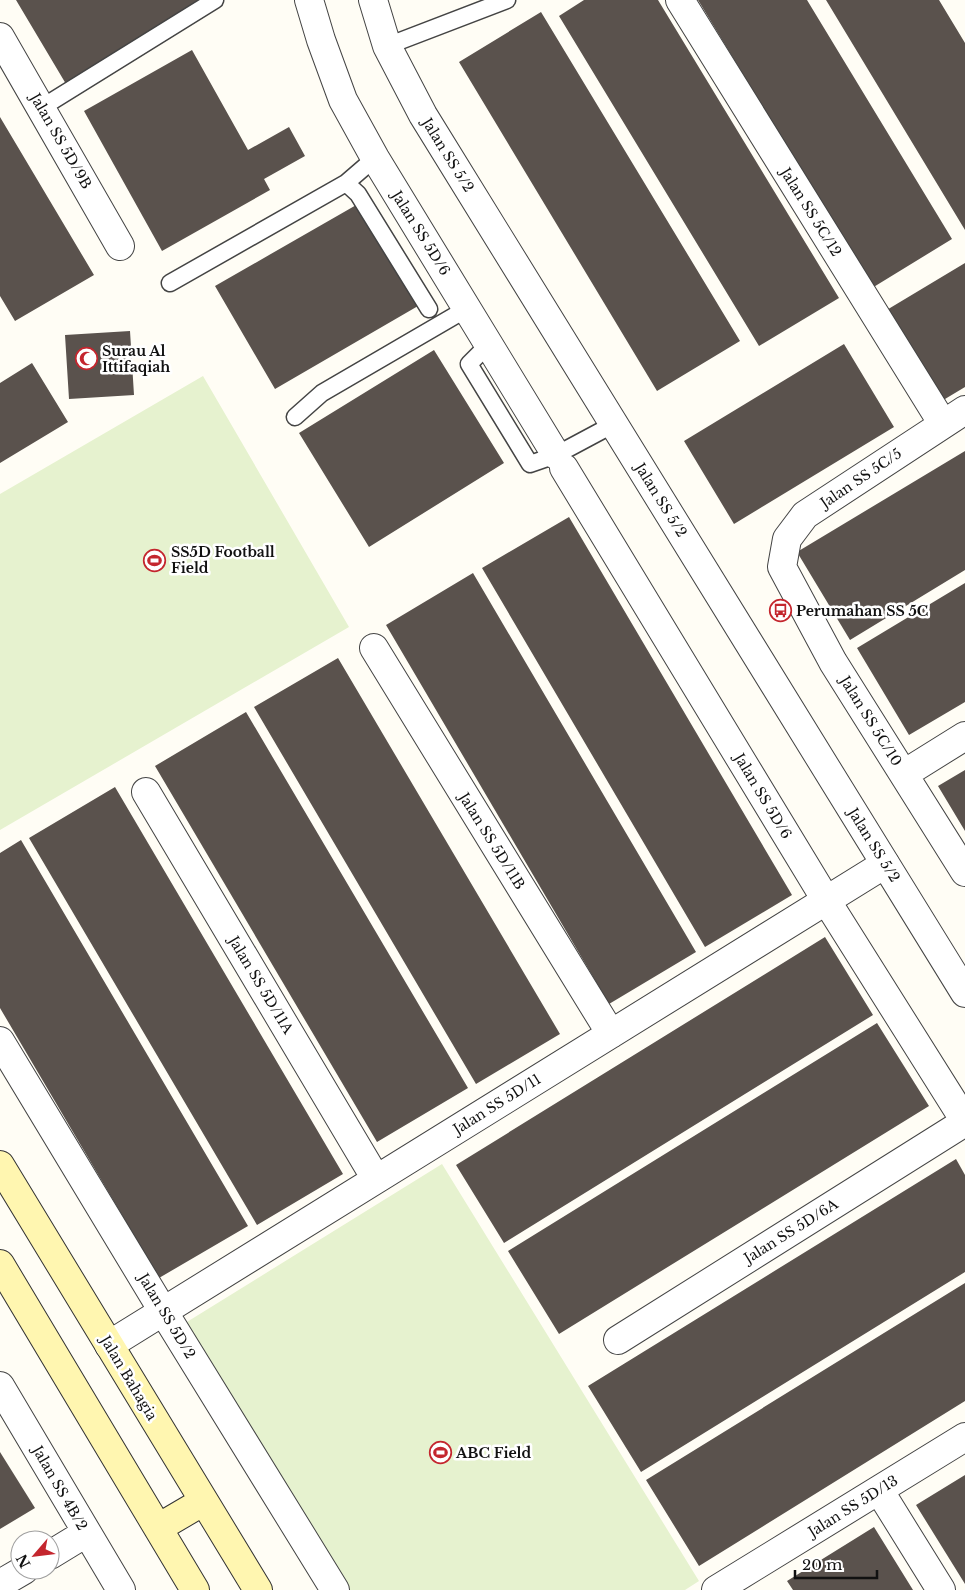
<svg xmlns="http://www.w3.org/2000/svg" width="965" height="1590" viewBox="0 0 965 1590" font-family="'Libre Baskerville',serif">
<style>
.pitch{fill:#e6f2cf}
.building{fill:#5a524d}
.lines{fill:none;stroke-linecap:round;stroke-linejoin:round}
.service-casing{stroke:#444;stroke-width:19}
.minor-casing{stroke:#444;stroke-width:30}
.tertiary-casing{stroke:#444;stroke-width:30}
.secondary-casing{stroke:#333;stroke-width:30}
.service{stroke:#fff;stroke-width:16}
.minor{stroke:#fff;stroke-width:28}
.tertiary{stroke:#fff;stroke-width:28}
.secondary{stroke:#fff6b0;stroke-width:28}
.labels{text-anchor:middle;stroke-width:5;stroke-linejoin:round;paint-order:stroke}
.street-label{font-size:14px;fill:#111;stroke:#fff}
.poi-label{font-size:14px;font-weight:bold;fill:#111;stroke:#fff;text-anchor:start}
</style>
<rect width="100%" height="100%" fill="#fffdf5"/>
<path class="pitch" d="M 203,376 L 349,627 L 0,830 L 0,494 Z
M 442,1164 L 699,1581 L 685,1590 L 345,1590 L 182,1325 Z"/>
<path class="building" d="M 16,0 L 208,0 L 66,84 Z
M 584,0 L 658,0 L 839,298 L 759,346 L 559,16 Z
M 698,0 L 807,0 L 952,239 L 872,288 Z
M 826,0 L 939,0 L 965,43 L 965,230 Z
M 541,12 L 740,341 L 657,391 L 459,62 Z
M 192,50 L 248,150 L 289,127 L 305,156 L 264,179 L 270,190 L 162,251 L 84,111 Z
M 0,117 L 94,275 L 15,321 L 0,296 Z
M 358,204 L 418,306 L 275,389 L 215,286 Z
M 965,263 L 965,387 L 940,402 L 885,311 Z
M 130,331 L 134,395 L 69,399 L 65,335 Z
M 844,344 L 894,427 L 734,524 L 684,441 Z
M 434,350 L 504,463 L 369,547 L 299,433 Z
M 32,363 L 68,422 L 0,463 L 0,383 Z
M 965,451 L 965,570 L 850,640 L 797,552 Z
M 569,517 L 792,895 L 705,947 L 482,568 Z
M 473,573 L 696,952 L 609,1004 L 386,625 Z
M 965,583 L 965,702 L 909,735 L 857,648 Z
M 338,658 L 560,1034 L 476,1084 L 254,707 Z
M 246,712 L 468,1088 L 377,1142 L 155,766 Z
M 965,770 L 965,831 L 938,786 Z
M 115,787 L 343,1174 L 257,1225 L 29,838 Z
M 21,840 L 248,1226 L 159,1278 L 0,1008 L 0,853 Z
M 825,937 L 873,1015 L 504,1243 L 456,1165 Z
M 877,1023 L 929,1106 L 559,1334 L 508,1251 Z
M 956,1159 L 965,1175 L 965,1272 L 641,1472 L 588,1386 Z
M 965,1283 L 965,1401 L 699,1566 L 646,1480 Z
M 0,1452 L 35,1508 L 0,1529 Z
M 965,1475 L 965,1584 L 916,1505 Z
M 874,1527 L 913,1590 L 793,1590 L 787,1581 Z"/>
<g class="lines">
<defs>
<path id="service" d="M 387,46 L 507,0
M 41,108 L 215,0
M 375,158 L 346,183 L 358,194 L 429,309
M 170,283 L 346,183
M 489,344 L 469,364 L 530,464 L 556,455 L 614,424
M 295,417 L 322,393 L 468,308"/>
<path id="minor" d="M 309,0 L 321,40 L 343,100 L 375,158 L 556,455
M 680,0 L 943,424
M 0,37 L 120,246
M 965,410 L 805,515 L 787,539 L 782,567 L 833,662 L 965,872
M 564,468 L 826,900 L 965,1121
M 374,648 L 611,1034
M 904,774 L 965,736
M 146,792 L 376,1179
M 0,1041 L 163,1311 L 335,1590
M 618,1340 L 965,1122
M 109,1345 L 885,864
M 0,1386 L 121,1590
M 879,1490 L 941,1590
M 50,1555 L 86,1533
M 0,1584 L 24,1570
M 716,1590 L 965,1437"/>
<path id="tertiary" d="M 373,0 L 387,46 L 423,115 L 965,993"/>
<path id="secondary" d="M 0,1165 L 258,1590
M 0,1264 L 195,1590
M 158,1528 L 204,1501"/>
</defs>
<use href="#service" class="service-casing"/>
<use href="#minor" class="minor-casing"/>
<use href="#tertiary" class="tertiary-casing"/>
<use href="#secondary" class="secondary-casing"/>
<use href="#service" class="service"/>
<use href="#minor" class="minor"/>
<use href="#tertiary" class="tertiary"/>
<use href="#secondary" class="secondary"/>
</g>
<defs>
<symbol id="mosque-ring" viewBox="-11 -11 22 22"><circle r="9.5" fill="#fff" stroke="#c4262e" stroke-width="1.5"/><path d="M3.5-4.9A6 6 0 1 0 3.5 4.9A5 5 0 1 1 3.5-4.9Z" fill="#c4262e"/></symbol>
<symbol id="stadium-ring" viewBox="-11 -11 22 22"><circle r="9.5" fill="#fff" stroke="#c4262e" stroke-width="1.5"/><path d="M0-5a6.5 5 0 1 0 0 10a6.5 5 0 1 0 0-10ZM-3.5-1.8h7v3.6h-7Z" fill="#c4262e"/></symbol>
<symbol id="bus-ring" viewBox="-11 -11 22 22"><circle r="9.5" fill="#fff" stroke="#c4262e" stroke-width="1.5"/><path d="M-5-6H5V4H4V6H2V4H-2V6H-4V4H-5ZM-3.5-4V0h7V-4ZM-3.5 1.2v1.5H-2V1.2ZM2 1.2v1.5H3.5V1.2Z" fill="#c4262e"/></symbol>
</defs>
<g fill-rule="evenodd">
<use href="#mosque-ring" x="74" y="346" width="25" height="25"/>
<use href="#stadium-ring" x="142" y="548" width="25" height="25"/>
<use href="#bus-ring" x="768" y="598" width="25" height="25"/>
<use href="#stadium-ring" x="428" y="1440" width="25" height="25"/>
</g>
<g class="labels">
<g class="street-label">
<text transform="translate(61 141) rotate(60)" y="5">Jalan SS 5D/9B</text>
<text transform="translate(448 155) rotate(58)" y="5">Jalan SS 5/2</text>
<text transform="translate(811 212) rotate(58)" y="5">Jalan SS 5C/12</text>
<text transform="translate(421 233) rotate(58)" y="5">Jalan SS 5D/6</text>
<text transform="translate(861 478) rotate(-34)" y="5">Jalan SS 5C/5</text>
<text transform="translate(661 500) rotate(58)" y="5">Jalan SS 5/2</text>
<text transform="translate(871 721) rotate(58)" y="5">Jalan SS 5C/10</text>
<text transform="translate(763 796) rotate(59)" y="5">Jalan SS 5D/6</text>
<text transform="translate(492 841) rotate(58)" y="5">Jalan SS 5D/11B</text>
<text transform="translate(874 845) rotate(58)" y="5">Jalan SS 5/2</text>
<text transform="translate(261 985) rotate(59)" y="5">Jalan SS 5D/11A</text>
<text transform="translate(497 1104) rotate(-32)" y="5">Jalan SS 5D/11</text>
<text transform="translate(791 1231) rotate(-32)" y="5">Jalan SS 5D/6A</text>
<text transform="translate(167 1316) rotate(59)" y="5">Jalan SS 5D/2</text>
<text transform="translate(129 1378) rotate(59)" y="5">Jalan Bahagia</text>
<text transform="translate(60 1488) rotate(60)" y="5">Jalan SS 4B/2</text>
<text transform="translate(853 1506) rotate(-32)" y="5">Jalan SS 5D/13</text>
</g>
<g class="poi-label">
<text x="102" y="356">Surau Al<tspan x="102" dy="16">Ittifaqiah</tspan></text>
<text x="171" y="557">SS5D Football<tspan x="171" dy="16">Field</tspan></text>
<text x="796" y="616">Perumahan SS 5C</text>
<text x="456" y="1458">ABC Field</text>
</g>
</g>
<g transform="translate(35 1555) rotate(242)"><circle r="24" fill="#ffffff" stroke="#a0a0a0"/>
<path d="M0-4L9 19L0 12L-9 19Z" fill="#c4262e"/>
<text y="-8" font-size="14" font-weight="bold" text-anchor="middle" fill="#111111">N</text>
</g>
<path d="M795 1570v8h82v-8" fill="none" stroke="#111111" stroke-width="2.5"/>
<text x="802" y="1570" font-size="15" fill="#111111" stroke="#ffffff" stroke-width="4" paint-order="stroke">20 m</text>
</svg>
